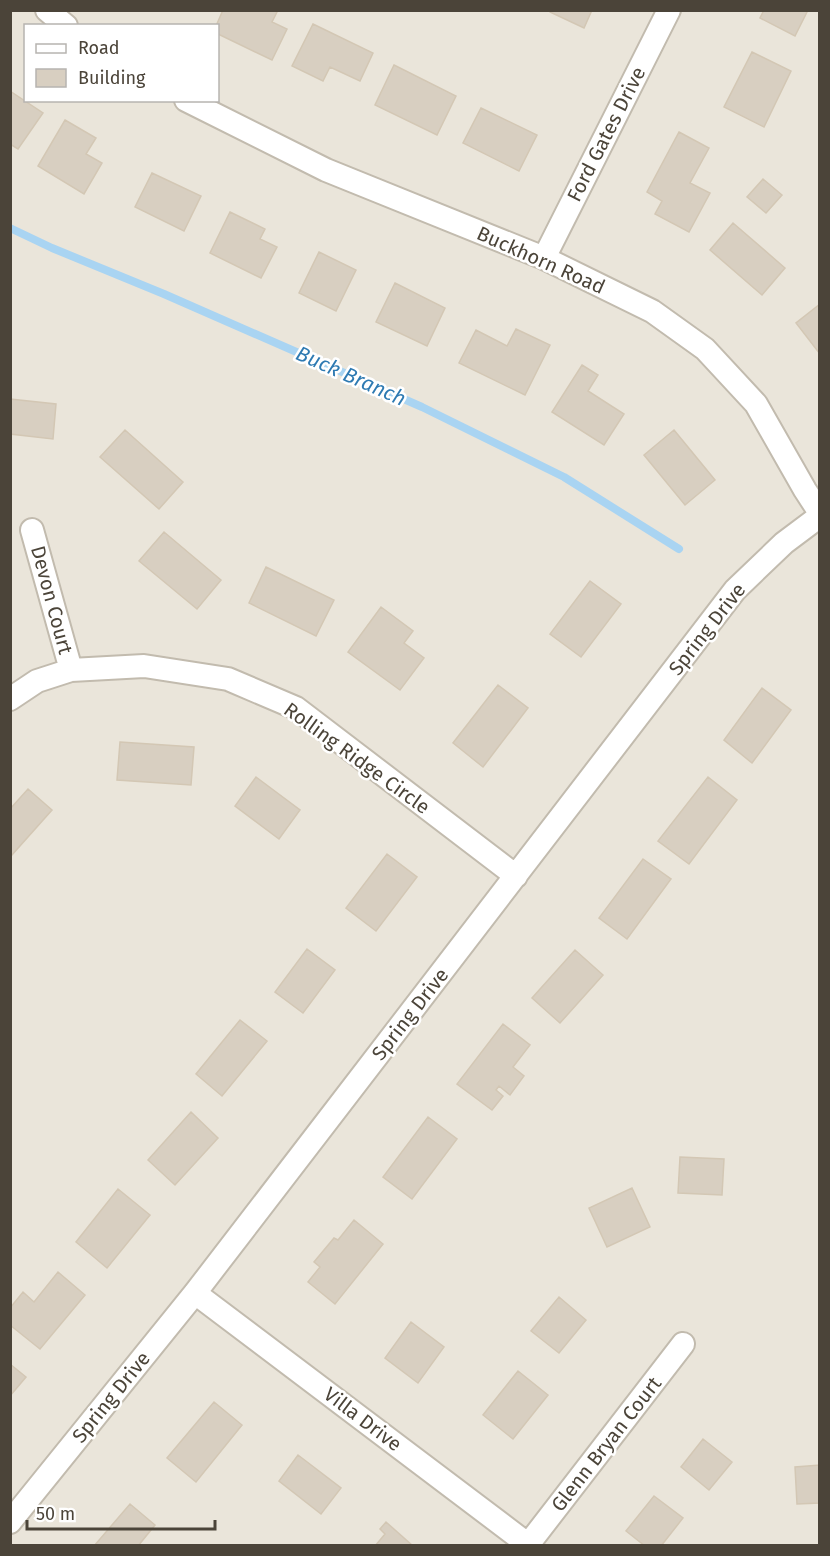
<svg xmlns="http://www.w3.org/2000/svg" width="830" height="1556" viewBox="0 0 830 1556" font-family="'Fira Sans',sans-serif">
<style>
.residential{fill:#eae5da;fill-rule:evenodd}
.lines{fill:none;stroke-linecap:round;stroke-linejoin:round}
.stream{stroke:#a9d4f2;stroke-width:8}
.building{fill:#d8cfc1;stroke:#d3c7b4;stroke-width:1.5}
.street-casing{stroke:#c2bbae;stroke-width:26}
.street{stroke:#fff;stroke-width:22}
.labels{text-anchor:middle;stroke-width:5;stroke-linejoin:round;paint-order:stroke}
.street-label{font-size:20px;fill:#4b4439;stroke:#fff}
.water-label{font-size:21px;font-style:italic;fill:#2e7ab2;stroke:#fff}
</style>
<rect width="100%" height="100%" fill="#f6f3ec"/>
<path class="residential" d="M 11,11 L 819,11 L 819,1545 L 11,1546 ZM 26,26 L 218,26 L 218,100 L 26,100 Z"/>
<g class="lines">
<path class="stream" d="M 10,228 L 52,248 L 164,294 L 422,407 L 564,477 L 679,549"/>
</g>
<path class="building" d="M 223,10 L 278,10 L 272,22 L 287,29 L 272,60 L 218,34 L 218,26 L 216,26 Z
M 550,10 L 592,10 L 584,28 L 550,12 Z
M 764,10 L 808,10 L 795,36 L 760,18 Z
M 313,24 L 373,53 L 360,81 L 330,67 L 323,81 L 292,66 Z
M 752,52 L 791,71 L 764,127 L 724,107 Z
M 394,65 L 456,96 L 437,135 L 375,105 Z
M 10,91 L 43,113 L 18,149 L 10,144 Z
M 481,108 L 537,135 L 519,171 L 463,143 Z
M 65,120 L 96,138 L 86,154 L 102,163 L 84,194 L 38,166 Z
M 679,132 L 709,148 L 690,183 L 710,193 L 689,232 L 655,214 L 662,201 L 647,192 Z
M 152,173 L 201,196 L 184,231 L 135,207 Z
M 763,179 L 782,195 L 766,213 L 747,197 Z
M 230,212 L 265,229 L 260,239 L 277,247 L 261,278 L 210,253 Z
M 733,223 L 785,268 L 762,295 L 710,250 Z
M 319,252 L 356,270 L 336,311 L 299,293 Z
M 395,283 L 445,308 L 427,346 L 376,322 Z
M 820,304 L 820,354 L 796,323 Z
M 516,329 L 550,345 L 525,395 L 459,363 L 476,330 L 507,346 Z
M 582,365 L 598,375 L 588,391 L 624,414 L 604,445 L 552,412 Z
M 10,399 L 56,404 L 53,439 L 10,434 Z
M 125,430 L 183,482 L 159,509 L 100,457 Z
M 674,430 L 715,480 L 685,505 L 644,455 Z
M 164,532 L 221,580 L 197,609 L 139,561 Z
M 266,567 L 334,600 L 316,636 L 249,603 Z
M 590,581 L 621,604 L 581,657 L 550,634 Z
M 381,607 L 413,631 L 404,643 L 424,658 L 400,690 L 348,652 Z
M 498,685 L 528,708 L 483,767 L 453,743 Z
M 762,688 L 791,710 L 752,763 L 724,740 Z
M 120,742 L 194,747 L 191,785 L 117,780 Z
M 256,777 L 300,810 L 279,839 L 235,806 Z
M 708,777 L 737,800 L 689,864 L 658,841 Z
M 28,789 L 52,810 L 11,856 L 10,809 Z
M 387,854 L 417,877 L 376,931 L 346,908 Z
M 643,859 L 671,879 L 627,939 L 599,918 Z
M 307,949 L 335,970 L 303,1013 L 275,992 Z
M 575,950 L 603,975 L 560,1023 L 532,998 Z
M 240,1020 L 267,1041 L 222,1096 L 196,1074 Z
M 503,1024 L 530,1045 L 513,1067 L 524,1076 L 510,1095 L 499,1086 L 496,1090 L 503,1096 L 492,1110 L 457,1084 Z
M 191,1112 L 218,1138 L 175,1185 L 148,1160 Z
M 428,1117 L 457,1139 L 412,1199 L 383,1177 Z
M 680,1157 L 724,1159 L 722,1195 L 678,1193 Z
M 632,1188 L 650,1227 L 607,1247 L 589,1208 Z
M 118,1189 L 150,1215 L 107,1268 L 76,1242 Z
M 354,1220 L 383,1244 L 335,1304 L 308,1282 L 320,1267 L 314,1262 L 334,1238 L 338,1240 Z
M 58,1272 L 85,1295 L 40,1349 L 10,1325 L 10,1308 L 23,1292 L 34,1302 Z
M 559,1297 L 586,1320 L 559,1353 L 531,1331 Z
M 411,1322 L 444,1347 L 418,1383 L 385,1358 Z
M 10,1364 L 26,1377 L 10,1396 Z
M 518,1371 L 548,1395 L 513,1439 L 483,1415 Z
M 214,1402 L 242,1425 L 196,1482 L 167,1458 Z
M 703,1439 L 732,1462 L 709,1490 L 681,1467 Z
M 298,1455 L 341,1488 L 321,1514 L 279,1481 Z
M 820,1465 L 820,1503 L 797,1504 L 795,1467 Z
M 654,1496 L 683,1518 L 661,1546 L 645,1546 L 626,1531 Z
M 130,1504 L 155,1525 L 138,1546 L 94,1546 Z
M 386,1522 L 413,1546 L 375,1546 L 385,1534 L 380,1529 Z"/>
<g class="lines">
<defs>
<path id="street" d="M 47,10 L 66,26
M 186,100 L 326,170 L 544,258 L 652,311 L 705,349 L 756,404 L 805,490 L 820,513
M 544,258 L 669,10
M 32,530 L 71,670
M 10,699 L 37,681 L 71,670 L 144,666 L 228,679 L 296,708 L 516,876
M 195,1293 L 530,1546
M 10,1522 L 195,1293 L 735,590 L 784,543 L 820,516
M 527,1546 L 683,1344"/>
</defs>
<use href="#street" class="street-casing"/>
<use href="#street" class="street"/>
</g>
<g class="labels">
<g class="street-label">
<text transform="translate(606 134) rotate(-63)" y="7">Ford Gates Drive</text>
<text transform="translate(541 260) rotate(24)" y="7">Buckhorn Road</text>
<text transform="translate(52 600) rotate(75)" y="7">Devon Court</text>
<text transform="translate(707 629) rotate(-52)" y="7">Spring Drive</text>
<text transform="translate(357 758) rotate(36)" y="7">Rolling Ridge Circle</text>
<text transform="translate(410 1014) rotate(-52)" y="7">Spring Drive</text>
<text transform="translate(111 1397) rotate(-51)" y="7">Spring Drive</text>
<text transform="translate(363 1419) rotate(37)" y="7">Villa Drive</text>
<text transform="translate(606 1444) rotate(-52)" y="7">Glenn Bryan Court</text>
</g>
<g class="water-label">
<text transform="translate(351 376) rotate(24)" y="7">Buck Branch</text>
</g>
</g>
<rect width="830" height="1556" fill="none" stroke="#4b4439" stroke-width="24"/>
<rect x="24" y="24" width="195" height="78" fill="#ffffff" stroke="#b7b4b0" stroke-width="1.5"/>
<rect x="36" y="44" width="30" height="9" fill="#ffffff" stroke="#b7b4b0" stroke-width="1.5"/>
<text x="78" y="54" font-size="18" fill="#4b4439">Road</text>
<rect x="36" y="69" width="30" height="18" fill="#d8cfc1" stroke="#b7b4b0" stroke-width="1.5"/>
<text x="78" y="84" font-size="18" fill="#4b4439">Building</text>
<path d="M27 1520v9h188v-9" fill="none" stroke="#4b4439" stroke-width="3"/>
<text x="36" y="1520" font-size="18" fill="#4b4439" stroke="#ffffff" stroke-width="4.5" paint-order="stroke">50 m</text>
</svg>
